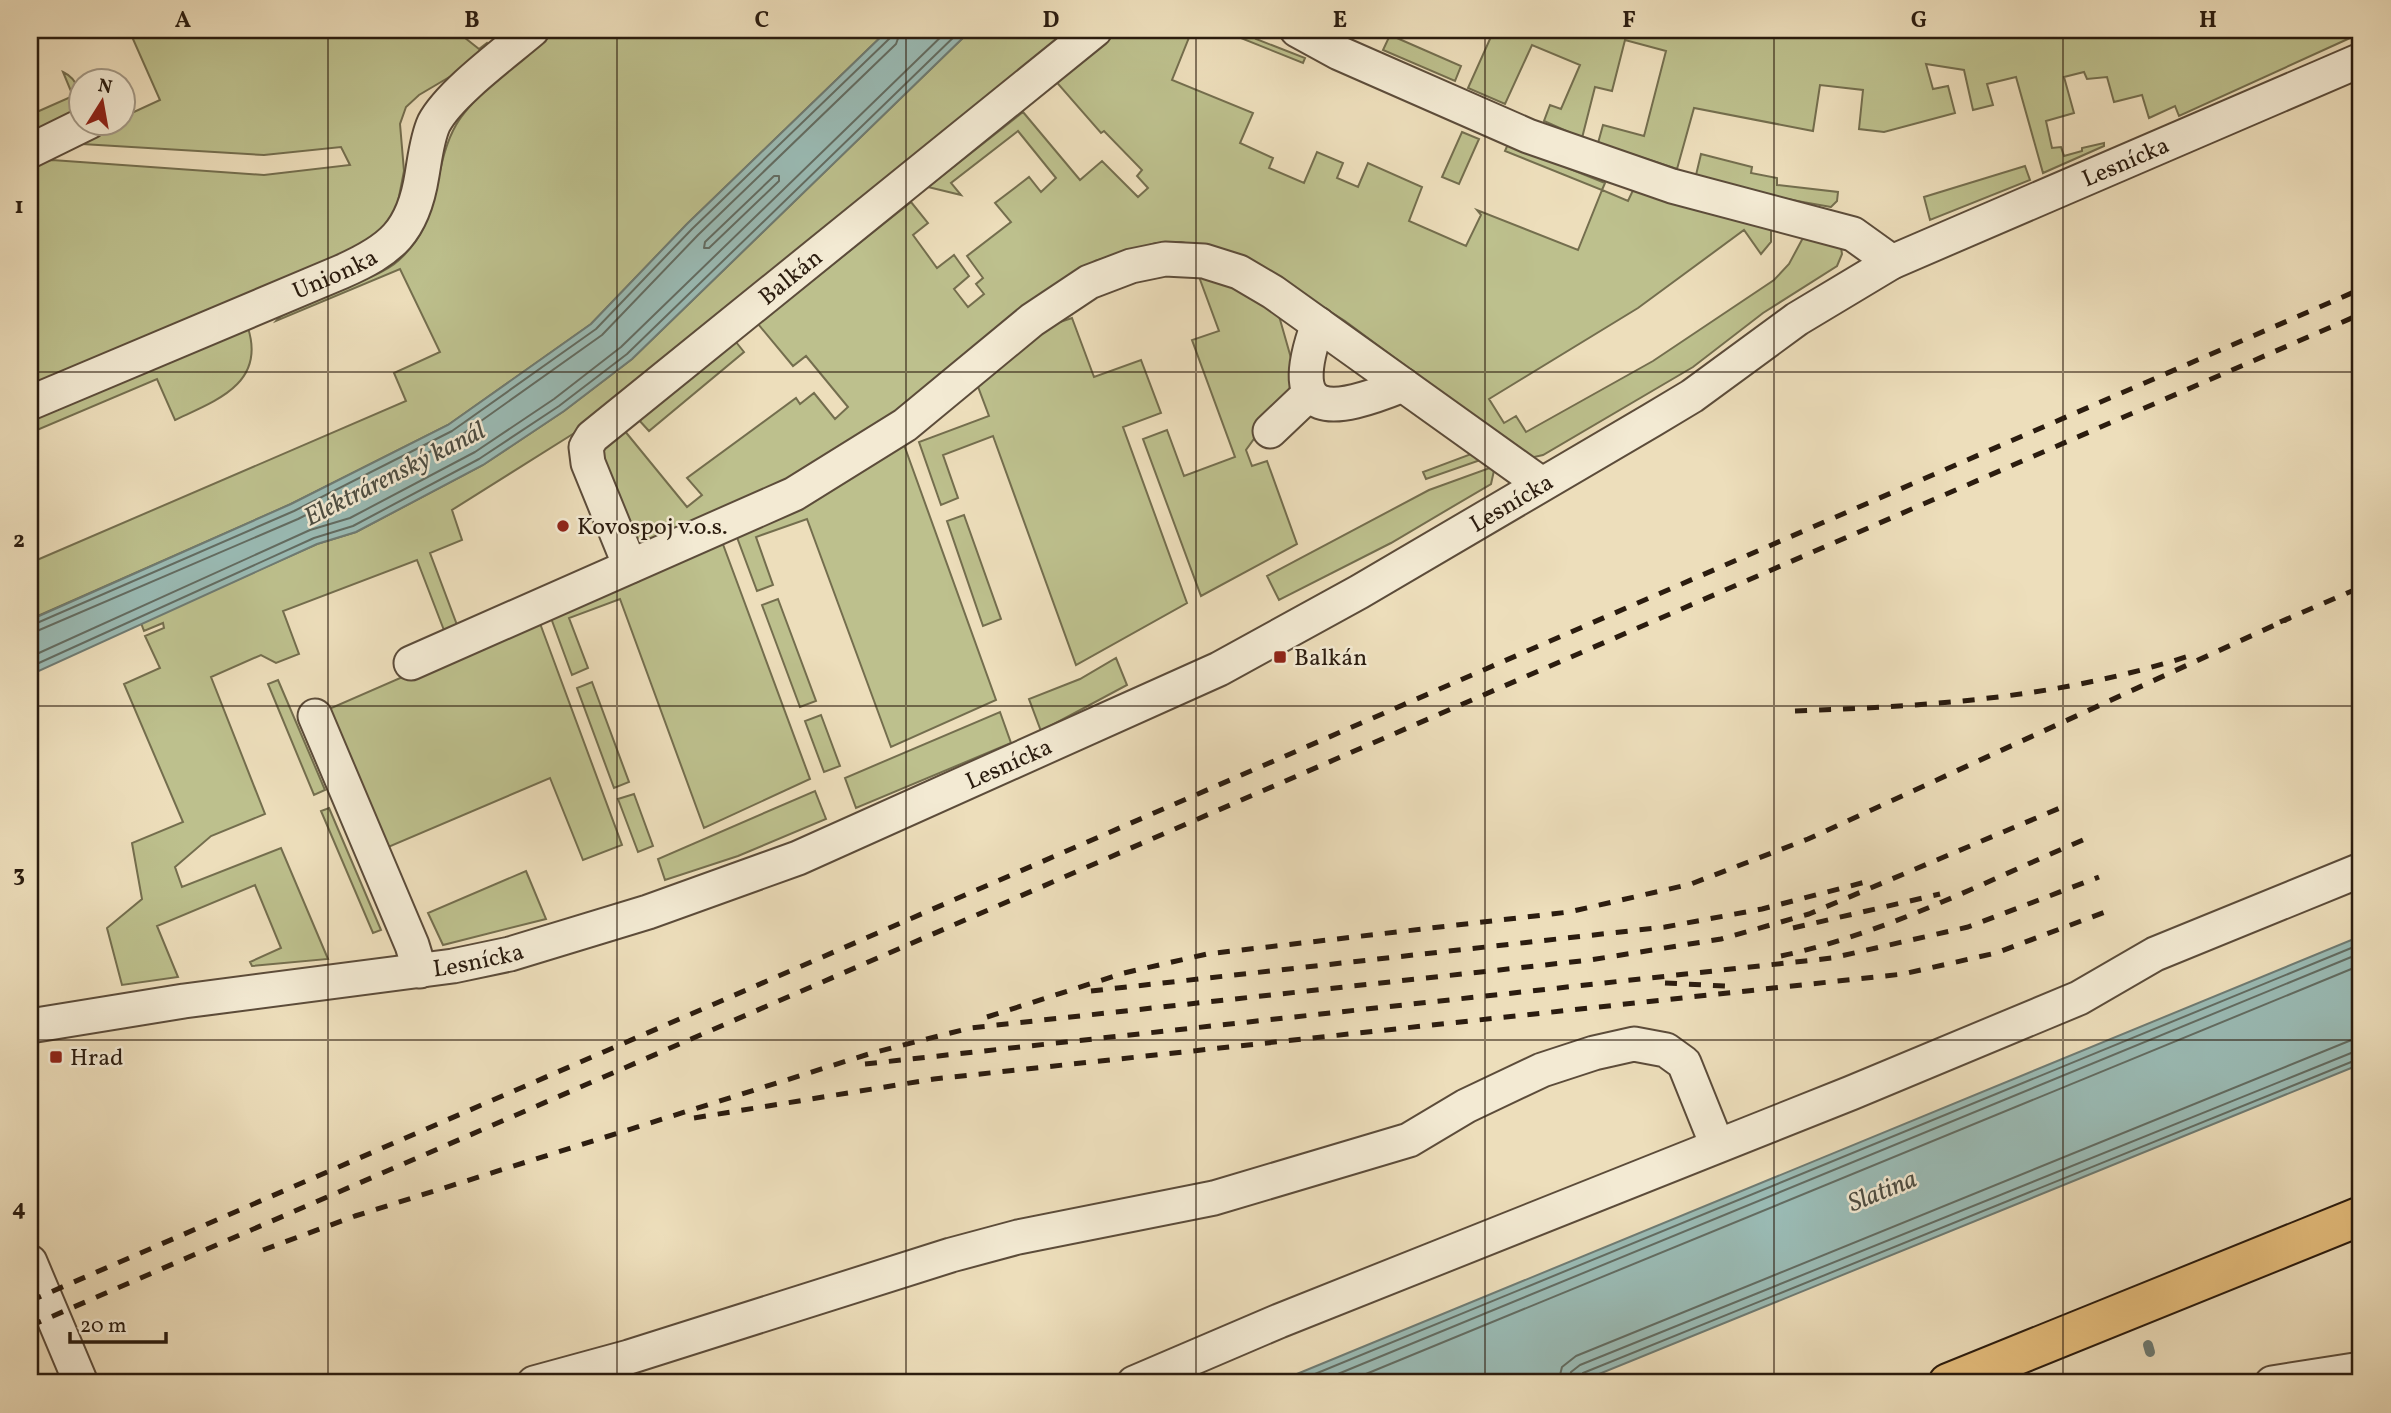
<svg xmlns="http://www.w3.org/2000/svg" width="2391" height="1413" viewBox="0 0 2391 1413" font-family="Vollkorn,serif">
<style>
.green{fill:#bdc08d;stroke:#746e4e;stroke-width:2}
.water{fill:#9abbb5;stroke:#6e7b73;stroke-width:2}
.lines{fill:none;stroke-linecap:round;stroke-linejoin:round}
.shore{stroke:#626c62;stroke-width:2}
.stream{stroke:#6e7b73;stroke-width:10}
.minor-casing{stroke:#5c4c3a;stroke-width:37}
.major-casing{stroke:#2b1c0f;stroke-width:42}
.minor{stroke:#f3ead3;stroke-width:33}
.major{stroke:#e6bf7e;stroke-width:38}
.rail{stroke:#2b1c0f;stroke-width:5;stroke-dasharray:12 12;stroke-linecap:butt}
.grid{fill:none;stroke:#2b1c0f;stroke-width:2;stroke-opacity:0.55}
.poi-dot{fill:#8f2418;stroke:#f3ead3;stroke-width:2.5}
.labels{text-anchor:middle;stroke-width:5;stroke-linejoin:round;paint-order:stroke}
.street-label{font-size:24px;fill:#2b1c0f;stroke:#f3ead3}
.poi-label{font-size:24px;fill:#2b1c0f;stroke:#f3ead3;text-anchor:start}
.water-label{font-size:26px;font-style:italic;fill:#4c4c41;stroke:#f3ead3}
.neatline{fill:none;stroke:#2b1c0f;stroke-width:2.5}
.grid-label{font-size:23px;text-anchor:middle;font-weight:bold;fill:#2b1c0f}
</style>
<rect width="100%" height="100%" fill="#eddebb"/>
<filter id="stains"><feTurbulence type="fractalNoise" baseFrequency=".00286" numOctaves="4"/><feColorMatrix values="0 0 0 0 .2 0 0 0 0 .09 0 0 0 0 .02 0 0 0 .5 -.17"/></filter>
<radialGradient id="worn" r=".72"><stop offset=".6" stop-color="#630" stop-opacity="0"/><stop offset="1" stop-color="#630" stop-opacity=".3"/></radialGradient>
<path class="green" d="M 129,30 L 455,30 L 479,49 L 487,43 L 490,47 L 468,66 L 419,95 L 406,107 L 400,124 L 404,171 L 396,212 L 371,242 L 30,388 L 30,161 L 52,160 L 264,175 L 350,165 L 341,147 L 264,155 L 65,143 L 109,123 L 122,122 L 123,117 L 160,100 Z
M 556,30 L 888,30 L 687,224 L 591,324 L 448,425 L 291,504 L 31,619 L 30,563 L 406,401 L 394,373 L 440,352 L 400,269 L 276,321 C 292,300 374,284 399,260 C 444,220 431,169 456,125 C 474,94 528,54 556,30 Z
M 971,30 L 1075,30 L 576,432 L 452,510 L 462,540 L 430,553 L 460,633 L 447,638 L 417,560 L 283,611 L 299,654 L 276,663 L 261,655 L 211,677 L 265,814 L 211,836 L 175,867 L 182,887 L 281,848 L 328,959 L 252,966 L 250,962 L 281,948 L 255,885 L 157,926 L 178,977 L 122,985 L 107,928 L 142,899 L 132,843 L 183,822 L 124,684 L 160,668 L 145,636 L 164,628 L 163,623 L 144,631 L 141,623 L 317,544 L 356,532 L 483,465 L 564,411 L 632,359 Z
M 1113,30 L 1192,30 L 1172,80 L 1253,113 L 1240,143 L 1273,158 L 1269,168 L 1304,183 L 1317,152 L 1343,163 L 1337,178 L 1358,187 L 1368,163 L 1422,187 L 1409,221 L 1466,246 L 1481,215 L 1477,210 L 1578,250 L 1602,190 L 1505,151 L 1508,144 L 1605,183 L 1602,190 L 1628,201 L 1635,186 L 1766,225 L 1771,230 L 1771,242 L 1761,254 L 1744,230 L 1638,308 L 1489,399 L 1504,423 L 1516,416 L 1526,432 L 1653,361 L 1774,280 L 1789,264 L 1804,236 L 1841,247 L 1842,254 L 1837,266 L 1763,313 L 1693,367 L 1543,455 L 1530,458 L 1345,321 L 1254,263 L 1209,248 L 1181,242 L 1156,243 L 1095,261 L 919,399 L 765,494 L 648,544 L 636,540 L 596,452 L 624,430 L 687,507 L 702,495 L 687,478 L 796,398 L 800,404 L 814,393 L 835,419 L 848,407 L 806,356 L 793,366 L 758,324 L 911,202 L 928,223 L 913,235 L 937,268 L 954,255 L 969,276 L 954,289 L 968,307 L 984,294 L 976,284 L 983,278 L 967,256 L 1011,222 L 995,203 L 1029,177 L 1041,192 L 1056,178 L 1018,131 L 951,183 L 961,195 L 928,187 L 1023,112 L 1080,180 L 1102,161 L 1138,197 L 1148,188 L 1137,176 L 1142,170 L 1104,131 L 1101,133 L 1052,77 Z
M 1221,30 L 1259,32 L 1256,39 L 1305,58 L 1303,63 Z
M 1494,30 L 2361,30 L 2361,33 L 2179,116 L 2175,106 L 2149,118 L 2142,95 L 2114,102 L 2107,77 L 2087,79 L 2084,72 L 2064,77 L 2074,113 L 2046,121 L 2052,148 L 2061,147 L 2064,156 L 2082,151 L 2082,148 L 2104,143 L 2104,146 L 2043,173 L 2016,77 L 1987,84 L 1993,105 L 1973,110 L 1964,70 L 1926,64 L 1933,89 L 1948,86 L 1955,113 L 1884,132 L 1859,129 L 1863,90 L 1820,85 L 1813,131 L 1694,108 L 1677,169 L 1598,143 L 1603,125 L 1644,136 L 1666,51 L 1625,40 L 1612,91 L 1595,87 L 1582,138 L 1544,121 L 1550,105 L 1561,109 L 1580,65 L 1532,45 L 1505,104 L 1468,88 Z
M 1390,35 L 1461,66 L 1455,81 L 1383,50 Z
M 63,72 C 80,80 80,95 80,112 L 30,141 L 30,115 L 73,96 Z
M 1462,132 L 1479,139 L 1459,184 L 1442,177 Z
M 1701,154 L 1752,167 L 1751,173 L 1777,178 L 1777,185 L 1838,192 L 1837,201 L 1831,207 C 1784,199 1740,190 1696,175 Z
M 2025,166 L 2030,180 L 1930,220 L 1924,197 Z
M 1195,266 L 1275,302 L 1297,379 L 1246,450 L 1252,466 L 1267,461 L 1297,544 L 1201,596 L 1143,439 L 1167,430 L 1184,476 L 1235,457 L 1192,340 L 1219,331 Z
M 1072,318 L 1094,377 L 1141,360 L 1161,413 L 1123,427 L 1187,603 L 1076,665 L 993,436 L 943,455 L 958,498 L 941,505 L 919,442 L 989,416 L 977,384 L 1051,325 Z
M 248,328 C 266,384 215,401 175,420 L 157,379 L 30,433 L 30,420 Z
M 736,342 L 744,352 L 649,431 L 638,419 Z
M 903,442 L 996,700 L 891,747 L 807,519 L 756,537 L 773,585 L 757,591 L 735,532 Z
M 1479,451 L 1489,457 L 1426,479 L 1423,472 Z
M 1495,466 L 1491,484 L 1391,543 L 1279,600 L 1267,576 L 1429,490 Z
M 964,515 L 1001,619 L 983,626 L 947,521 Z
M 721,539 L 810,779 L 704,828 L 620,599 L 569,618 L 588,668 L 572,675 L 551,618 Z
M 778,599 L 816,701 L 800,707 L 762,605 Z
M 538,618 L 622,845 L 583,860 L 550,778 L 386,848 L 329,709 Z
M 1116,658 L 1127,685 L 1041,731 L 1029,699 L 1080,679 Z
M 278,680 L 325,790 L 314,795 L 268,684 Z
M 592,682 L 629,782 L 614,788 L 577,688 Z
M 1000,712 L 1011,743 L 856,808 L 845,778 Z
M 821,715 L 840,766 L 824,772 L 805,721 Z
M 815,791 L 826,819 L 738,856 L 665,880 L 658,859 Z
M 634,794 L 653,846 L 638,852 L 618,799 Z
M 329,808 L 381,930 L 373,933 L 321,811 Z
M 526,871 L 546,919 L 443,945 L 428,913 Z"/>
<path class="water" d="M 888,30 L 971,30 L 632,359 L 564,411 L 483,465 L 356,532 L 317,544 L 30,675 L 30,620 L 291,504 L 448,425 L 591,324 L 687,224 Z
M 2361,936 L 2361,1064 L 1577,1383 L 1275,1383 Z"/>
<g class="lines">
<path class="shore" d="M 774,176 L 779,176 L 779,181 L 709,248 L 704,248 L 705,242 Z
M 30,626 L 294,511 L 452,431 L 596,329 L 692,229 L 890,38 L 892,30
M 30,634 L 298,519 L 457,438 L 602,335 L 698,235 L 896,44 L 901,30
M 30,657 L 310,530 L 350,518 L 475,452 L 554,399 L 621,347 L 948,30
M 30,667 L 314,538 L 353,526 L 479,459 L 559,406 L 627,354 L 961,30
M 1293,1383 L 2361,944
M 1316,1383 L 2361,953
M 1344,1383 L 2361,965
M 1558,1383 L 1562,1367 L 1576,1356 L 2349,1041 L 2361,1038
M 1569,1383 L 1571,1372 L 1580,1365 L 2361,1049
M 1578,1383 L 1583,1373 L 2361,1058"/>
<path class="stream" d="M 2148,1345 L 2150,1352"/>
<defs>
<g id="minor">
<path d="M 1297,30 L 1339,53 L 1528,136 L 1672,186 L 1853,234 L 1892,262"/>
<path d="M 30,151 L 89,122"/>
<path d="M 1318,324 C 1282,423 1333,413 1403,385"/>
<path id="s1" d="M 30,403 L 341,272 C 391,250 413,232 422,175 C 425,158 427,138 434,123 C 450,93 505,53 532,30"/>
<path d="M 1270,431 L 1309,394"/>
<path id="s2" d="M 630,566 L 588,463 L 586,447 L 592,437 L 1095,30"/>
<path d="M 411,663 L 794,494 L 905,425 L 1032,320 L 1089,282 L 1131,266 L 1165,259 L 1204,261 L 1239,272 L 1273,292 L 1540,483"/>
<path d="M 315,716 L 412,945 L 420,971"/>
<path id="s3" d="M 30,1026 L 184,1001 L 453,966 L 510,954 L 648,912 L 798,858 L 1219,669 L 1359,592 L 1652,420 L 1692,396 L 1797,319 L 1892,262 L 2361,60"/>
<path d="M 30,1262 L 81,1383"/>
<path d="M 534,1383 L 629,1357 L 951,1255 L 1018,1237 L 1214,1198 L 1409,1140 L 1466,1106 L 1542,1070 L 1594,1053 L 1634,1044 L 1666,1050 L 1684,1063 L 1717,1145"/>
<path d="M 1134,1383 L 1279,1321 L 1851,1093 L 2079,998 L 2155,954 L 2361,870"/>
<path d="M 2272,1383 L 2361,1369"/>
</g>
<path id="major" d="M 1948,1383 L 2361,1216"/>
</defs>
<use href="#minor" class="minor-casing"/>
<use href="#major" class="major-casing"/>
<use href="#minor" class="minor"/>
<use href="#major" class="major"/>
<path class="rail" d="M 2280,622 L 2361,587
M 1795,711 C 1933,706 2060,698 2192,655
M 1793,928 L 1940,894
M 1781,956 C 1887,933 1984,882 2083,840
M 1665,983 L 1725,986
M 1091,991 L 1665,927 L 1762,909 L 1873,880
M 987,1017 L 1124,973 L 1207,954 L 1569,912 L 1691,884 L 1808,839 L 2290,618
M 865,1064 L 1832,958 L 1968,927 L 2099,877
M 694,1118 L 934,1079 L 1903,974 L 1996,953 L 2113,909
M 263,1250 L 355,1216 L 872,1053 L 970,1028 L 1590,960 L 1721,939 L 1809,914 L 2067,805
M 30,1301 L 2361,289
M 30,1326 L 2361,314"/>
</g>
<path class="grid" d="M 328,30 L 328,1383M 617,30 L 617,1383M 906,30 L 906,1383M 1196,30 L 1196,1383M 1485,30 L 1485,1383M 1774,30 L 1774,1383M 2063,30 L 2063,1383M 30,372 L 2361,372M 30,706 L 2361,706M 30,1040 L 2361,1040"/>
<g class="poi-dot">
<circle cx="563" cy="526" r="7"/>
<rect x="1273" y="650" width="14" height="14" rx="3.5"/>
<rect x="49" y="1050" width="14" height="14" rx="3.5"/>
</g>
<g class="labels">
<g class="street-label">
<text dy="8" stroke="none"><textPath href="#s3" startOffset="2292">Lesnícka</textPath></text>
<text dy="8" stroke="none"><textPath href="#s1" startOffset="331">Unionka</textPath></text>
<text dy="8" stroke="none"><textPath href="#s2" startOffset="394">Balkán</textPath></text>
<text dy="8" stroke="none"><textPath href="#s3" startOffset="1587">Lesnícka</textPath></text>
<text dy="8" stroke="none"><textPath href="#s3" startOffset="1020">Lesnícka</textPath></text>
<text dy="8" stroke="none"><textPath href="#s3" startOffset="453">Lesnícka</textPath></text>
</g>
<g class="poi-label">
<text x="577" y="534">Kovospoj v.o.s.</text>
<text x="1294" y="665">Balkán</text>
<text x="70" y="1065">Hrad</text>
</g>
<g class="water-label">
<text transform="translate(394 473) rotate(-27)" y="9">Elektrárenský kanál</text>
<text transform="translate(1882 1190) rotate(-22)" y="9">Slatina</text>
</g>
</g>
<rect width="2391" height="1413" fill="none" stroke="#eddebb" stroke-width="77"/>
<g transform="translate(102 102) rotate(11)"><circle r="33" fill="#f3ead3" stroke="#a39885" stroke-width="2"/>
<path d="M0-5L12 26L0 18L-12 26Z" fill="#8f2418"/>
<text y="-10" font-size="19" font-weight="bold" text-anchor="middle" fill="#2b1c0f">N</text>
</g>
<path d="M70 1332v10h96v-10" fill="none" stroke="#2b1c0f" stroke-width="3.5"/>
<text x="80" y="1332" font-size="21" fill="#2b1c0f" stroke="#f3ead3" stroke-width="5" paint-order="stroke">20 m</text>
<rect x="38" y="38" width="2314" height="1336" class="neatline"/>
<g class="grid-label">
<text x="183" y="27">A</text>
<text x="472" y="27">B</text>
<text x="762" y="27">C</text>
<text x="1051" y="27">D</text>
<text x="1340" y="27">E</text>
<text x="1629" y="27">F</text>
<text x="1919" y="27">G</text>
<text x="2208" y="27">H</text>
<text x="19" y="213">1</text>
<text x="19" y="547">2</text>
<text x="19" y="881">3</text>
<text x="19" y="1215">4</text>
</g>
<rect width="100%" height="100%" filter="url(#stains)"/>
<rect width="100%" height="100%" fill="url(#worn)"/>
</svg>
